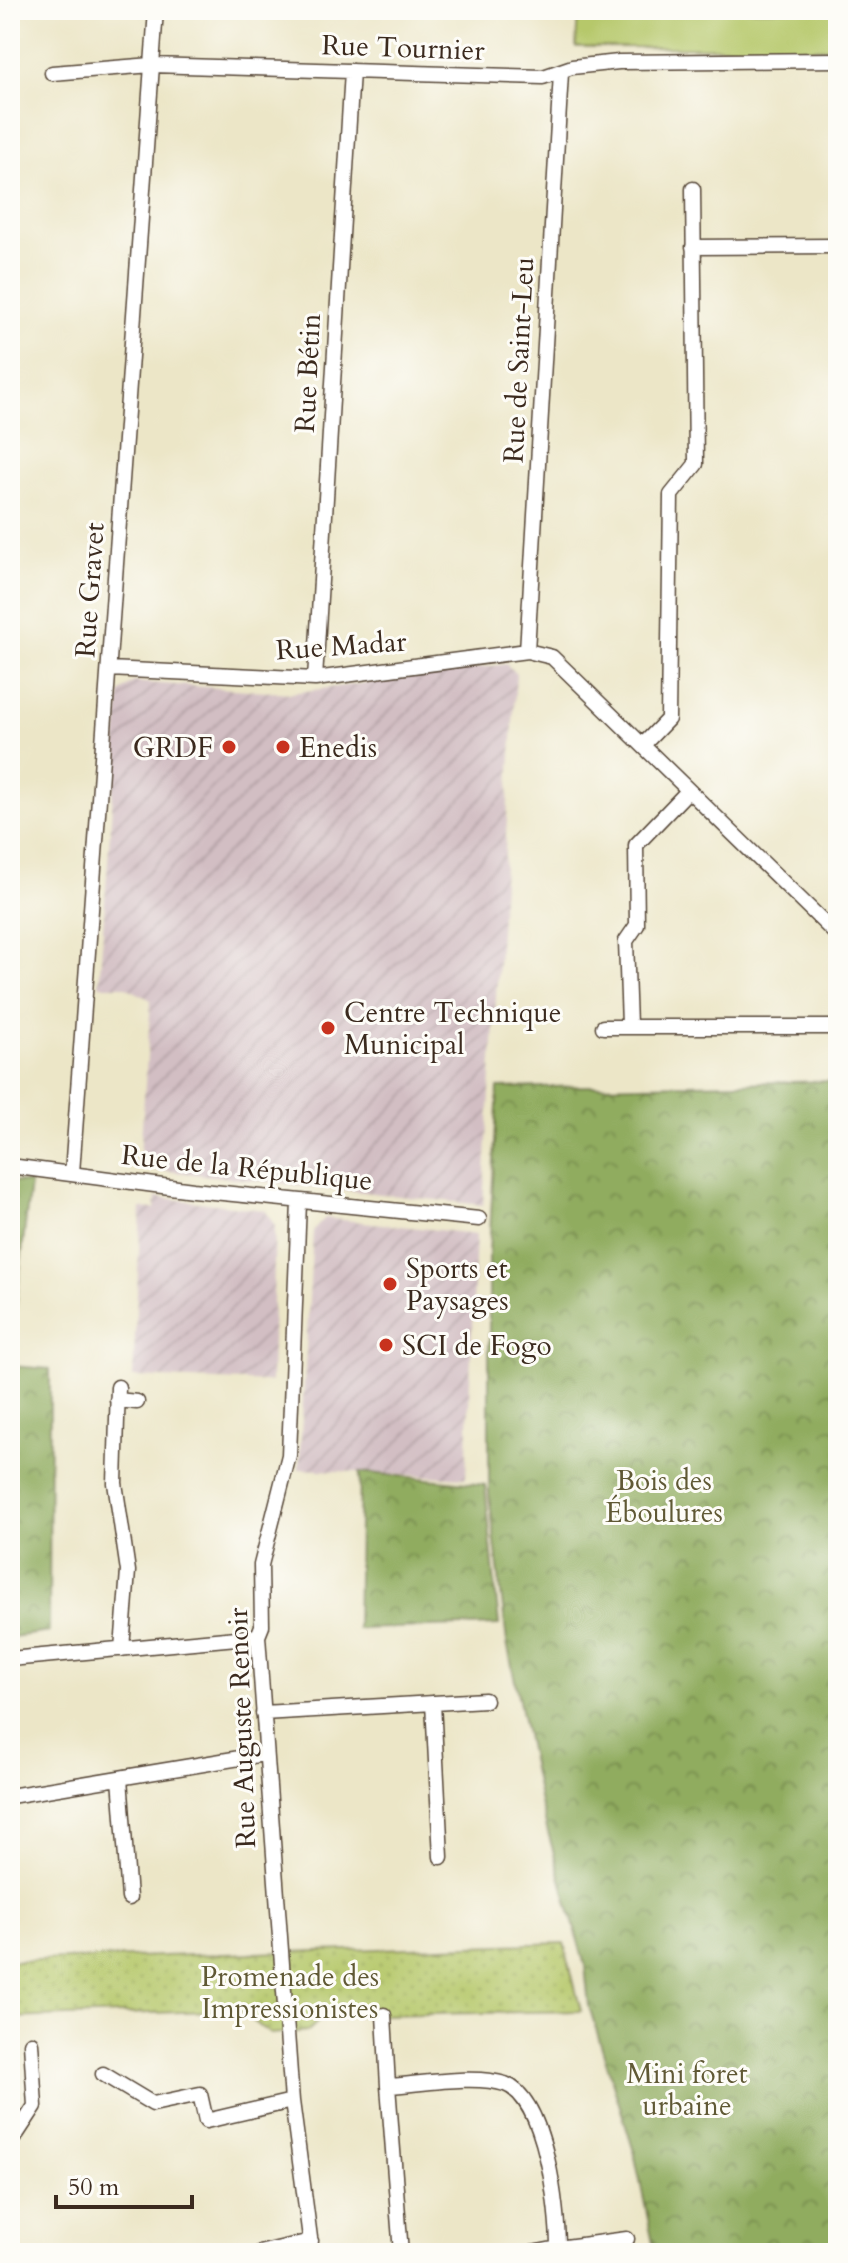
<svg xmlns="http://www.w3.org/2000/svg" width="848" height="2263" viewBox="0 0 848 2263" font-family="Cardo,serif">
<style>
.industrial{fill:url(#industrial-furrows)}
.green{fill:#b6c86b;stroke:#787944;stroke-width:2}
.forest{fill:url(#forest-crowns);stroke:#666b3e;stroke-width:2}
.park{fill:url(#park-dots);stroke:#787944;stroke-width:2}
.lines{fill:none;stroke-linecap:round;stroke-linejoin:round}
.street-casing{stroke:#564637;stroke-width:17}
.street{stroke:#fff;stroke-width:14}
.poi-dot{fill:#c8321e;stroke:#fdfcf7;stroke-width:3}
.labels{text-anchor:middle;stroke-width:6;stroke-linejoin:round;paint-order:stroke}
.street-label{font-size:28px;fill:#3b2a1e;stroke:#fdfcf7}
.poi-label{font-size:28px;fill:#3b2a1e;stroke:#fdfcf7;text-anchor:start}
.park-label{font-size:28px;fill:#605935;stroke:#fdfcf7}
</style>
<defs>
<pattern id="industrial-furrows" width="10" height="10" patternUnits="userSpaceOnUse" patternTransform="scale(2)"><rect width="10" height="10" fill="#d2bec3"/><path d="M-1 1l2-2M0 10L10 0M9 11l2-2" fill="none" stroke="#b5a3a7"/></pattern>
<pattern id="forest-crowns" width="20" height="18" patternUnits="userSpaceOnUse" patternTransform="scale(2)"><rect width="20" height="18" fill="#90ac5f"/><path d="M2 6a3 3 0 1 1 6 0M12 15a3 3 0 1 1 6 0" fill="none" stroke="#778c4e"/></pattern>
<pattern id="park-dots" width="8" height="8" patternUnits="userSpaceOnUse" patternTransform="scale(2)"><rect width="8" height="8" fill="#b6c86b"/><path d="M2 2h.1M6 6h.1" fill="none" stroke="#9dac5c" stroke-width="1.8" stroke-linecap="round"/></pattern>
</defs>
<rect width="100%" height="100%" fill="#fdfcf7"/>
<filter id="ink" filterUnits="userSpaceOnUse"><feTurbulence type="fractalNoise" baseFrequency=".0125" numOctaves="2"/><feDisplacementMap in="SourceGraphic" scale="16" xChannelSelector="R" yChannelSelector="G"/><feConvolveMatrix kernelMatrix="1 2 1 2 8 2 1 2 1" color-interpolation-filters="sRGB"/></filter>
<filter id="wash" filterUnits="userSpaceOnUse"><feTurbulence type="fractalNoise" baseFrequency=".006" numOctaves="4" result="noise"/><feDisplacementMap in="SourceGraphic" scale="32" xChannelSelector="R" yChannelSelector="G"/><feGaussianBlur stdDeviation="1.8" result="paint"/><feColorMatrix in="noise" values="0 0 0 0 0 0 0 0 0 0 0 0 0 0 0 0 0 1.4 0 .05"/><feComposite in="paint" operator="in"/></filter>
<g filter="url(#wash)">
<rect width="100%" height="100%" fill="#ece6c7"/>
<path class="industrial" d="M 506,664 L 516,674 L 483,1205 L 139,1168 L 151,1000 L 124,986 L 99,986 L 120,693 L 133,682 L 291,693 Z
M 156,1197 L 265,1210 L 275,1226 L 271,1382 L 133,1377 L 141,1208 L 155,1209 Z
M 325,1218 L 476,1234 L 466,1478 L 299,1469 L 313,1231 Z"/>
<path class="green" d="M 578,10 L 838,10 L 838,48 L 576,47 Z"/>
<path class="forest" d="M 838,1081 L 838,2253 L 655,2253 L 634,2152 L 589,2006 L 585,1966 L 540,1803 L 507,1642 L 489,1494 L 489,1252 L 498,1088 Z
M 10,1181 L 30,1183 L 10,1357 Z
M 10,1366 L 50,1369 L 49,1632 L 11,1637 Z
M 360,1472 L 485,1485 L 499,1625 L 357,1629 Z"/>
<path class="park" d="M 564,1943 L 581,2011 L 324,2016 L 308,2031 L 270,2034 L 239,2010 L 10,2018 L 10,1961 Z"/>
</g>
<g filter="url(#ink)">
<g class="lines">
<defs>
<path id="street" d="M 52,73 L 152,65 L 543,77 L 572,67 L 619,62 L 838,60
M 693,247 L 838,246
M 527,651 L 561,73
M 109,669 L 315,679 L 527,651 L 552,657 L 838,936
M 315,679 L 352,71
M 643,745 L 668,719 L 671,495 L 696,464 L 693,189
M 629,1025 L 626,941 L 637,925 L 636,845 L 687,792
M 603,1027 L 838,1027
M 10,1166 L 193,1190 L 479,1219
M 72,1173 L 156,10
M 299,1202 L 289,1455 L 261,1565 L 262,1626 L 258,1636 L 292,2101 L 312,2253
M 118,1387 L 115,1483 L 128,1571 L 122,1649
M 117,1400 L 137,1402
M 10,1659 L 258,1636
M 433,1703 L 441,1857
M 263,1713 L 485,1700
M 120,1778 L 129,1898
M 10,1796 L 264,1754
M 384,2015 L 388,2086
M 103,2074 L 153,2104 L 200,2094 L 206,2121 L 292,2101
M 10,2144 L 35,2106 L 31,2043
M 558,2248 L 627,2239
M 259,2253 L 311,2241
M 401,2253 L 388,2086 C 421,2084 475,2074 505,2084 C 546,2099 558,2210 558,2248 L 532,2253"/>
</defs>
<use href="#street" class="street-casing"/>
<use href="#street" class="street"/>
</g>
</g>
<g class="poi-dot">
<circle cx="229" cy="747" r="8"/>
<circle cx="283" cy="747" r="8"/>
<circle cx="328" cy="1028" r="8"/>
<circle cx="390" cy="1284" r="8"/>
<circle cx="386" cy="1345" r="8"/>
</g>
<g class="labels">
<g class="street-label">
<text transform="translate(403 47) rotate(2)" y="10">Rue Tournier</text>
<text transform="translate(518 360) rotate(-87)" y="10">Rue de Saint-Leu</text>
<text transform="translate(307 373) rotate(-87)" y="10">Rue Bétin</text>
<text transform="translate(89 590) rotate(-86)" y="10">Rue Gravet</text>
<text transform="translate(341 645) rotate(-4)" y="10">Rue Madar</text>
<text transform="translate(247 1167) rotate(6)" y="10">Rue de la République</text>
<text transform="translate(241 1728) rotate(-92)" y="10">Rue Auguste Renoir</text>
</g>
<g class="poi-label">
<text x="213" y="757" text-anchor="end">GRDF</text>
<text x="299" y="757">Enedis</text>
<text x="344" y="1022">Centre Technique<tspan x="344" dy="32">Municipal</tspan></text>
<text x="406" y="1278">Sports et<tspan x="406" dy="32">Paysages</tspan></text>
<text x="402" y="1355">SCI de Fogo</text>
</g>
<g class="park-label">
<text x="664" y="1490">Bois des<tspan x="664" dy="32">Éboulures</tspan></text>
<text x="290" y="1986">Promenade des<tspan x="290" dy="32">Impressionistes</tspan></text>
<text x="687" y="2083">Mini foret<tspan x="687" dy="32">urbaine</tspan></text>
</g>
</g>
<rect width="848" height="2263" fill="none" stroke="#fdfcf7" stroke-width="40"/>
<path d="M56 2195v12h136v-12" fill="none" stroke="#3b2a1e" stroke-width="4"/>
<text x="68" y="2195" font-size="24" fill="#3b2a1e" stroke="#fdfcf7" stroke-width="6" paint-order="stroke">50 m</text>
</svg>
